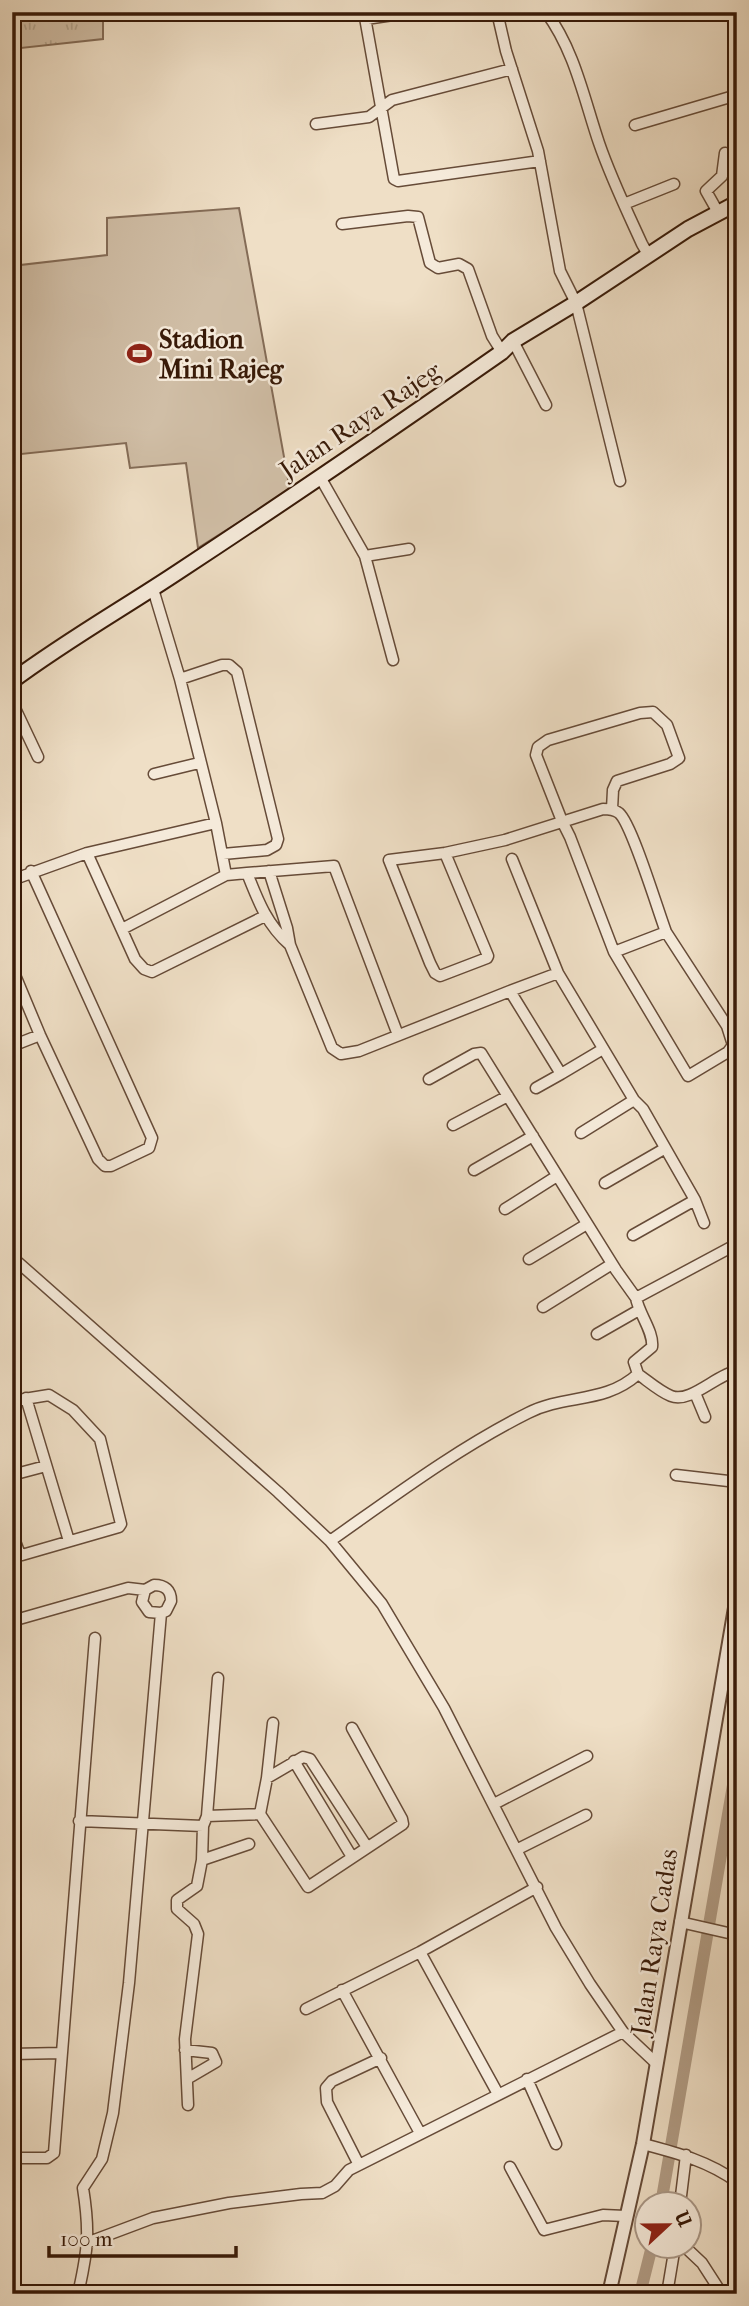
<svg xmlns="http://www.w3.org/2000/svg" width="749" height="2306" viewBox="0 0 749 2306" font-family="'IM FELL French Canon',serif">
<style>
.grass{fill:url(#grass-tufts);stroke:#846c57;stroke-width:2}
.park{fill:#d0bea6;stroke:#846c57;stroke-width:2}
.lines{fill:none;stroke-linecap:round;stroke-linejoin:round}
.canal{stroke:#b19c85;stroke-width:12}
.minor-casing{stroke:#664b38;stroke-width:13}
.tertiary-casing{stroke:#664b38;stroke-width:16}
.secondary-casing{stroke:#381a08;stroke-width:18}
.minor{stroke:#f5eada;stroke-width:10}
.tertiary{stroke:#f5eada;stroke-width:12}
.secondary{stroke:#f5eada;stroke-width:14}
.labels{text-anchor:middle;stroke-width:5;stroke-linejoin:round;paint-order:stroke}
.poi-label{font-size:26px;font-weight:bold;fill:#381a08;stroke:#f5eada;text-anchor:start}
.street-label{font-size:26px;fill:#381a08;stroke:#f5eada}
</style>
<defs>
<pattern id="grass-tufts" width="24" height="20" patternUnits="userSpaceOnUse" patternTransform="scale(1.75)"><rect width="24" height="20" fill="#d0bea6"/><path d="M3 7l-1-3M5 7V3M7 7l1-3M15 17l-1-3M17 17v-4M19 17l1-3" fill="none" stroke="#b3a38d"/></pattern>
</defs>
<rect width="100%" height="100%" fill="#efdfc6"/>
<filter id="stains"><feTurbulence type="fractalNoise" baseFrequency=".00286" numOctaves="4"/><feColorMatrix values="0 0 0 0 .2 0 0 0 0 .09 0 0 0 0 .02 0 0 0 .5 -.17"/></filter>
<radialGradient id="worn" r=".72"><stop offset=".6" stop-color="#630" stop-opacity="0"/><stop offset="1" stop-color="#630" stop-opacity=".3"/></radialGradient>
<path class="grass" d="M 12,12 L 103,12 L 103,39 L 12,49 Z"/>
<path class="park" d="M 239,208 L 290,490 L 198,548 L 186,463 L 130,468 L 126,443 L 12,455 L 12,266 L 107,255 L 107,218 Z"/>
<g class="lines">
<path class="canal" d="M 661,2204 L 737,1762
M 640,2294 L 652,2246"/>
<defs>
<path id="minor" d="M 364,12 L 394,179 L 398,181 L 540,161
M 497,12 L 506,51 L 538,151 L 560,271 L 576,303 L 620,481
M 546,12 C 575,51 584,99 599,143 C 611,178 627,211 642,244 L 649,256
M 366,19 L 413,12
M 316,124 L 369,117 L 392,100 L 512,69
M 635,125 L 737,95
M 624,204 L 674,184
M 719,214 L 706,191 L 722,176 L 725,153
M 342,224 L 408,216 L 418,217 L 430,263 L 438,268 L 459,264 L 468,269 L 492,336 L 502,352
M 513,341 L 546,405
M 320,477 L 365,556 L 393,660
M 365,556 L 409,549
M 180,679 L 222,665 L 229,665 L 237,672 L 278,839 L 276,845 L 267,850 L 223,854
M 12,702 L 38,757
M 154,774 L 199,763
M 612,809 L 613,790 L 617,781 L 670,764 L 679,758 L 667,725 L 653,712 L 640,713 L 548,740 L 538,747 L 536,755 L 562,821 L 570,837 L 614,952 L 688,1076 L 728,1052 L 733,1045 L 727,1026 L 666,932
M 216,823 L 226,875 L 247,873 C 258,901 267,925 290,945
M 87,853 L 135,959 L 144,969 L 152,972 L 265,916
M 445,853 L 488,956 L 487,958 L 440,976 L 435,973 L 430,963 L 389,860 L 445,853 L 505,840 L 603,809 C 609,809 614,809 619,813 C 632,824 658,911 666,932 L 614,952
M 512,859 L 558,973 L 634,1100 L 643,1109 L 695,1200 L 633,1235
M 269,871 L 287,928 L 290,945 L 332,1048 L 341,1054 L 359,1051 L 510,991 L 561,1074 L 603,1049
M 247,873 L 334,866 L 398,1035
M 12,880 L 87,853 L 216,823 L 180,679 L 153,589
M 122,929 L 226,875
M 12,968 L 40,1035 L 98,1159 L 105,1166 L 111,1166 L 149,1148 L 152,1138 L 31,871
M 510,991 L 558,973
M 12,1046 L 40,1035
M 429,1079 L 474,1054 L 481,1053 L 616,1270 L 636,1298 L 737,1244
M 536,1088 L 561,1074
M 453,1125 L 508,1096
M 581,1133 L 634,1100
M 474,1170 L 533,1136
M 605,1183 L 664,1149
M 695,1200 L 704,1223
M 505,1209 L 557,1176
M 12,1257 L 278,1492 L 330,1541 L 382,1604 L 444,1708 L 556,1928 L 590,1984 L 623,2032 L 657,2064
M 529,1259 L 587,1224
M 636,1298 C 639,1314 654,1332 652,1347 L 634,1362 L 638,1374
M 543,1307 L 612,1264
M 597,1334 L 639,1310
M 695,1393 L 705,1417
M 26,1398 L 69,1541
M 12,1401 L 49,1395 L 73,1410 L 100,1439 L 121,1524 L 119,1527 L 22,1555 L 19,1552 L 12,1533
M 12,1475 L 46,1466
M 676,1475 L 737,1482
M 330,1541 C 394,1496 458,1448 528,1413 C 565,1394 605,1404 638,1374 C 648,1381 659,1391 671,1396 C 690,1404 717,1374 737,1371
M 12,1621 L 128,1588 L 145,1590
M 273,1723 L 267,1778 L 260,1814 L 308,1887 L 403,1824 L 402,1819 L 352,1728
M 294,1761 L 352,1857
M 267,1778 L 303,1757 L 310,1759 L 367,1847
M 494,1804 L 587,1756
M 207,1816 L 260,1814
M 79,1821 L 203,1826
M 518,1849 L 586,1815
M 202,1860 L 249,1844
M 680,1922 L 737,1935
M 420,1952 L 498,2094
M 342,1990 L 420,2133
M 306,2009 L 420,1952 L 537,1887
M 185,2050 L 212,2053 L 216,2062 L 187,2079
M 12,2054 L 61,2053
M 527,2079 L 556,2144
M 188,2105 L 185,2039 L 198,1934 L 194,1924 L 177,1909 L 177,1900 L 197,1886 L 202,1860 L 203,1826 L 207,1816 L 218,1678
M 643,2144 C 677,2153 708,2161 737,2182
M 12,2158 L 47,2158 L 54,2153 L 95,1638
M 359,2165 L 327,2102 L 326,2088 L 332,2081 L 381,2058
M 510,2167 L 544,2230 L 603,2215 L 625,2216
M 680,2204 L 686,2155
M 89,2242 L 153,2218 L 229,2203 L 301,2194 L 322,2193 L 335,2186 L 349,2170 L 623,2032
M 684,2246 L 702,2263 L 722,2294
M 78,2294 C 88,2250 90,2232 83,2188 L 102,2159 L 113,2113 L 129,1983 L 161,1613 L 166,1611 L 171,1601 C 171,1590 165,1585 154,1585 L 145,1590 L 142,1602 L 149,1612 L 161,1613
M 667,2294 L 675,2246"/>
<path id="tertiary" d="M 609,2294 L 643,2144 L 737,1596"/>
<path id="secondary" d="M 12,681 C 67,640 124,608 181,570 C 289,499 396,426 502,352 L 513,341 L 576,303 L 688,229 L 737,203"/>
</defs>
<use href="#minor" class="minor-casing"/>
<use href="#tertiary" class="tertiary-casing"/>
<use href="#secondary" class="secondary-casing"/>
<use href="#minor" class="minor"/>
<use href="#tertiary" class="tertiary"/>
<use href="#secondary" class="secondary"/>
</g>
<defs>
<symbol id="stadium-bare" viewBox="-9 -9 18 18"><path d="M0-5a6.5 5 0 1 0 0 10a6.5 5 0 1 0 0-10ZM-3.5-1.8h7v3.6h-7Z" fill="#8f2418" stroke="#f5eada" stroke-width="2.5" paint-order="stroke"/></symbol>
</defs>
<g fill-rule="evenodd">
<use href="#stadium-bare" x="122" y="336" width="35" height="35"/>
</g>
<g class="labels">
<g class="poi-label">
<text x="159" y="348">Stadion<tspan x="159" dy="30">Mini Rajeg</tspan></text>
</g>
<g class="street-label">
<text transform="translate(360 420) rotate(-34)" y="9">Jalan Raya Rajeg</text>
<text transform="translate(654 1942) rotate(-81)" y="9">Jalan Raya Cadas</text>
</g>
</g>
<rect width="749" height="2306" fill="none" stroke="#efdfc6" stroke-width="42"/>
<rect x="14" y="14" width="721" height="2278" fill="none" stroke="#381a08" stroke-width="3.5"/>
<rect x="21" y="21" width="707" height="2264" fill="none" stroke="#381a08" stroke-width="2"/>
<g transform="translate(668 2225) rotate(68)"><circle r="33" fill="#f5eada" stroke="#a99786" stroke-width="2"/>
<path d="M0-5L12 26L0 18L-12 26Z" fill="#8f2418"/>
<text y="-10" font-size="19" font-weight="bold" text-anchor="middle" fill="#381a08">U</text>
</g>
<path d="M49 2246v10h187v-10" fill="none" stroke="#381a08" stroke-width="3.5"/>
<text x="60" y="2246" font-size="21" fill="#381a08" stroke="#f5eada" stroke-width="5" paint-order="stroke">100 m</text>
<rect width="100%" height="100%" filter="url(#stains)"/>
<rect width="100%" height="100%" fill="url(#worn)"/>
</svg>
